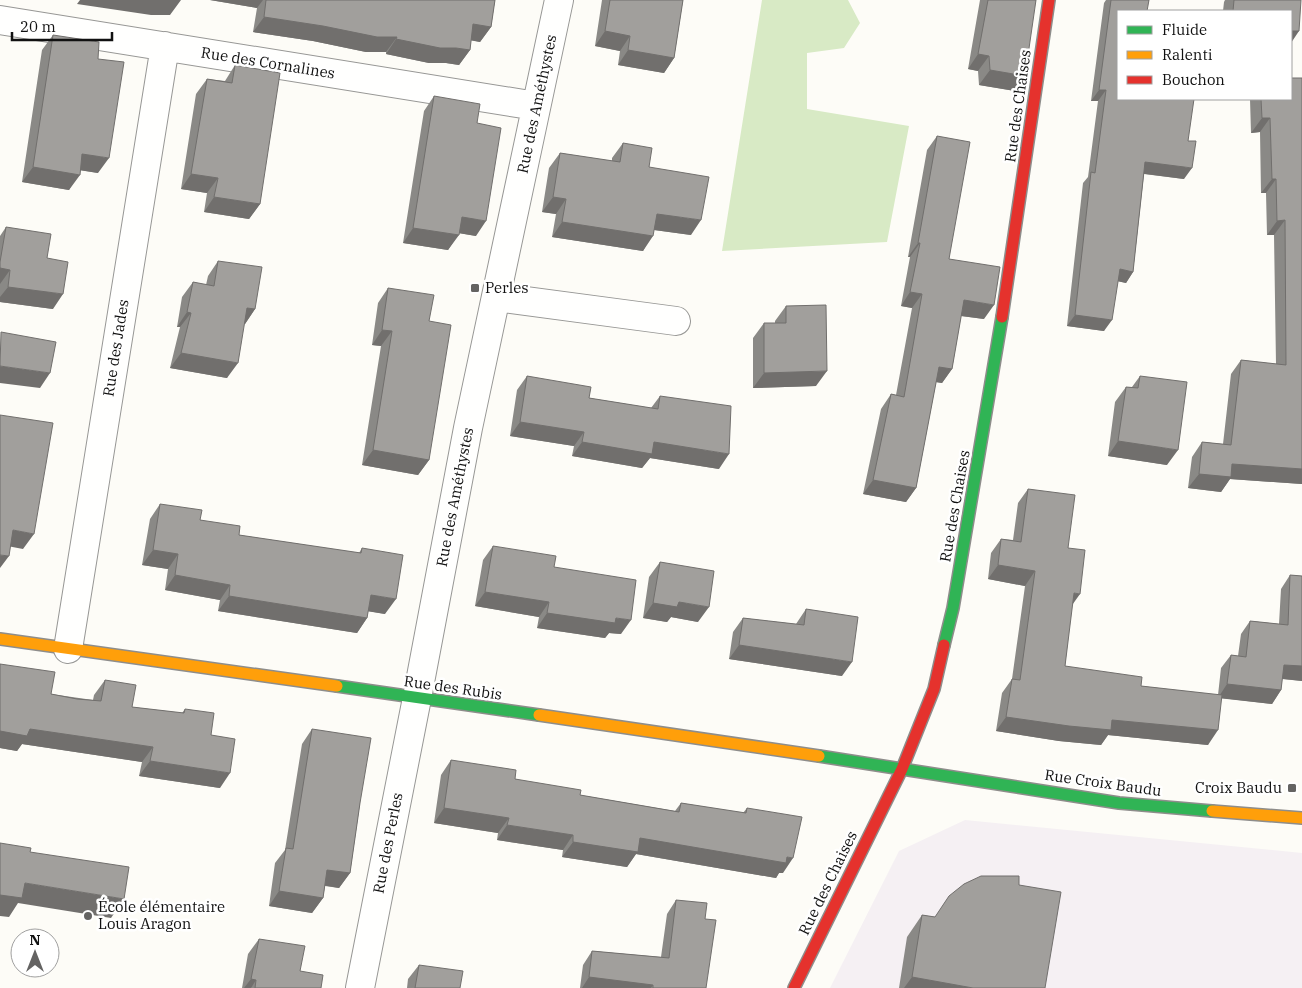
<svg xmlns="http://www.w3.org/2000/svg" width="1302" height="988" viewBox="0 0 1302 988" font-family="'IBM Plex Serif',serif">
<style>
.industrial{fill:#f5f0f3}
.forest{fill:#d8eac5}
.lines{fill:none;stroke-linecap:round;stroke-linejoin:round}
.street-casing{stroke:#979795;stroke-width:30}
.fast-casing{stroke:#8e8d8b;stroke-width:14}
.slow-casing{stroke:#8e8d8b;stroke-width:14}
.jam-casing{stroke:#8e8d8b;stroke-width:14}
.street{stroke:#fffffe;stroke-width:28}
.fast{stroke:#30b455;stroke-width:11}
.slow{stroke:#ff9f0a;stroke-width:11}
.jam{stroke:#e5322d;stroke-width:11}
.wall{fill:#8a8986}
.shaded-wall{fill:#716f6d}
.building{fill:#a19f9c;stroke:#716f6d}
.poi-dot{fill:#646362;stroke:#fff;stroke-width:2}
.labels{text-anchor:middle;stroke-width:5;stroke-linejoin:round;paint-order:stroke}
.street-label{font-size:15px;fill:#111;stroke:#fff}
.poi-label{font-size:15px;fill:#111;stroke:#fff;text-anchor:start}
</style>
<rect width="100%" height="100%" fill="#fdfcf7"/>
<path class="industrial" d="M 965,820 L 1302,853 L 1302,988 L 830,988 L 899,851 Z"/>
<path class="forest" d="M 762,0 L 848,0 L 860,23 L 844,48 L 807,53 L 807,109 L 909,126 L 887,242 L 722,251 Z"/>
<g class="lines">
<defs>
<path id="street" d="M 0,20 L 536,106
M 496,297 L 676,321
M 68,649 L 165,46
M 360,988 L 417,698 L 468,428 L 559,0"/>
<path id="fast" d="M 944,645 L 953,608 L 1002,317
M 337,686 L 539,715
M 819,756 L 1119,803 L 1212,811"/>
<path id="slow" d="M 0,639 L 337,686
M 539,715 L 819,756
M 1212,811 L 1302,818"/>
<path id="jam" d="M 1002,317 L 1049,0
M 794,988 L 902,769 L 934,689 L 944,645"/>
</defs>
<use href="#street" class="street-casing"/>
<use href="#fast" class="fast-casing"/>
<use href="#slow" class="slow-casing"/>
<use href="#jam" class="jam-casing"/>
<use href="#street" class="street"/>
<use href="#fast" class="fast"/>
<use href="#slow" class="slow"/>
<use href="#jam" class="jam"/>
</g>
<path class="wall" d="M 210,0 L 495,0 L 491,27 L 480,42 L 471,40 L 470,50 L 459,65 L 446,63 L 429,63 L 386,54 L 386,52 L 366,52 L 313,41 L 253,32 L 257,8 Z
M 602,0 L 683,0 L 674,58 L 664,73 L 618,65 L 620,51 L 595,46 Z
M 980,0 L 1036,0 L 1015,91 L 979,85 L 978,71 L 968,69 Z
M 1106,0 L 1149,0 L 1118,99 L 1188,141 L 1184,179 L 1144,174 L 1133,272 L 1126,283 L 1118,281 L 1104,331 L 1067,326 L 1083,183 L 1088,177 L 1098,101 L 1091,101 L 1104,3 Z
M 1225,0 L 1301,0 L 1291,11 L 1223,11 L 1224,2 Z
M 53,35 L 98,59 L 98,173 L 80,170 L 69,190 L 22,182 L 42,50 Z
M 235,65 L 260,204 L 249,219 L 204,212 L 207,193 L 181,189 L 196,94 L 207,79 L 225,81 Z
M 434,96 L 477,123 L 476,236 L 459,233 L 448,250 L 403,243 L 424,111 Z
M 1250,99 L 1291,99 L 1302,484 L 1230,479 L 1221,492 L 1188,488 L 1192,457 L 1202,442 L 1223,444 L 1231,374 L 1241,360 L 1276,364 L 1274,235 L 1267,235 L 1266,193 L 1261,193 L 1260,132 L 1251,133 Z
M 937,136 L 949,259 L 984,319 L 961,316 L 952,369 L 942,383 L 936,382 L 916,488 L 906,502 L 863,494 L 881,409 L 891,394 L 896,395 L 912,308 L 901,306 L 910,257 L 908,257 L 927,150 Z
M 623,143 L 649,167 L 691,235 L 654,230 L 643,251 L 552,237 L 556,214 L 542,212 L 549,168 L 560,153 L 612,161 L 612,158 Z
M 6,227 L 47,258 L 53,309 L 0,302 L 0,236 Z
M 218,261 L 255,309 L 245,324 L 244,324 L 227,378 L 170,368 L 180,327 L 177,327 L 182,297 L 193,282 L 206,285 L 208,276 Z
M 388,288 L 429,321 L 429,460 L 418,475 L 362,465 L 381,346 L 372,345 L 378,303 Z
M 786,306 L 816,386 L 753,388 L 753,338 L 764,323 L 775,323 L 775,321 Z
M 527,376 L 589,398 L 651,408 L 660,396 L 719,469 L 650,458 L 642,468 L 572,456 L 574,446 L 510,436 L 517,390 Z
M 1140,376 L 1167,465 L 1108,456 L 1115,402 L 1126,387 L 1132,387 Z
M 1028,489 L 1068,548 L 1072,604 L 1065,666 L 1141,686 L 1218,695 L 1221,668 L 1231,655 L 1238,656 L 1241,634 L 1250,621 L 1279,624 L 1281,589 L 1290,575 L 1302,576 L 1302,681 L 1282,679 L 1281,690 L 1272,704 L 1221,698 L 1208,745 L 1108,735 L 1101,745 L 1059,741 L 996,731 L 1002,693 L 1012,679 L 1025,586 L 988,579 L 991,553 L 1001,539 L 1013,540 L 1018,503 Z
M 160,504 L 239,535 L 359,553 L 362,548 L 385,614 L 368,611 L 367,618 L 357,633 L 218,611 L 220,600 L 165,590 L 168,569 L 142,565 L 150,519 Z
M 493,546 L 554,567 L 621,634 L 609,633 L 605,638 L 537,628 L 539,617 L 475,606 L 483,560 Z
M 660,562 L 698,622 L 671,617 L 667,622 L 643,618 L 649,577 Z
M 806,609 L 842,676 L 729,659 L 733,632 L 743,618 L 796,624 Z
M 0,664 L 51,694 L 93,700 L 94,695 L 105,680 L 132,707 L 182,713 L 185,709 L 211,735 L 220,788 L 139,776 L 142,762 L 22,744 L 17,751 L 0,748 Z
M 312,729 L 360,803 L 350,873 L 339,888 L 325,886 L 323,898 L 312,913 L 269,906 L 275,863 L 285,850 L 302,744 Z
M 451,760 L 515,779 L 580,795 L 675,811 L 681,803 L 743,813 L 747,808 L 783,873 L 779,873 L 776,878 L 636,854 L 627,867 L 562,857 L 563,850 L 497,840 L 498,833 L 434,823 L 441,775 Z
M 1019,885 L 1045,988 L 899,988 L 907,937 L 922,915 L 935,917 Z
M 676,900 L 705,919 L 706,988 L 580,988 L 583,965 L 592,951 L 661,957 L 667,914 Z
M 259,939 L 300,971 L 321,988 L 242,988 L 248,954 Z
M 419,965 L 460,988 L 407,988 L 408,979 Z"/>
<path class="shaded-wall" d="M 80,0 L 181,0 L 170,15 L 151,15 L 77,4 Z
M 210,0 L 263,0 L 257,8 Z
M 264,17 L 323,26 L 397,37 L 386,52 L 366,52 L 313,41 L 253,32 Z
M 473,24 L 491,27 L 480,42 L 463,39 Z
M 605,31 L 630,36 L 620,51 L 595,46 Z
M 1291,31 L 1299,31 L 1291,43 Z
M 396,39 L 456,48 L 470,50 L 459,65 L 446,63 L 429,63 L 386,54 Z
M 628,50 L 674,58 L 664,73 L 618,65 Z
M 978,54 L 989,56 L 978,71 L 968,69 Z
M 990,70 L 1025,76 L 1015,91 L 979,85 Z
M 1099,90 L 1106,90 L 1098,101 L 1091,101 Z
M 1262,118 L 1270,118 L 1260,132 L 1251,133 Z
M 82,154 L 109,158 L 98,173 L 72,169 Z
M 1145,162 L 1192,168 L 1184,179 L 1138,173 Z
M 33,167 L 80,175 L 69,190 L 22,182 Z
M 191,174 L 218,178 L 207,193 L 181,189 Z
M 1272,179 L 1276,179 L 1266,193 L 1261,193 Z
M 214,197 L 260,204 L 249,219 L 204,212 Z
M 553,197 L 566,199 L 556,214 L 542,212 Z
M 657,214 L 701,220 L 691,235 L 647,229 Z
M 462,217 L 486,221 L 476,236 L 452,232 Z
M 1285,220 L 1274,235 L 1267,235 L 1277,221 Z
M 562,222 L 653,236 L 643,251 L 552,237 Z
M 413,228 L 459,235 L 448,250 L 403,243 Z
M 918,243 L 920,243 L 910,257 L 908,257 Z
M 0,268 L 10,270 L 0,284 Z
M 1120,269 L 1133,272 L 1126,283 L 1112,280 Z
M 8,287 L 63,294 L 53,309 L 0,302 L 0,297 Z
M 910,292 L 922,294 L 912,308 L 901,306 Z
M 964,300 L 994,305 L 984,319 L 954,315 Z
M 247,308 L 255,309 L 245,324 L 236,323 Z
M 187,312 L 191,313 L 180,327 L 177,327 Z
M 1075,315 L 1112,320 L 1104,331 L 1067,326 Z
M 382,330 L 392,331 L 381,346 L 372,345 Z
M 181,353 L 238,363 L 227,378 L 170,368 Z
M 0,366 L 50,373 L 40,388 L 0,383 Z
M 939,367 L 952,369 L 942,383 L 929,381 Z
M 827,371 L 816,386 L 753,388 L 764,373 Z
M 520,422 L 584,432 L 574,446 L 510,436 Z
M 1118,441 L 1178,450 L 1167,465 L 1108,456 Z
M 582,442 L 654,442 L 729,454 L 719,469 L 650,458 L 642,468 L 572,456 Z
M 373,450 L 429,460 L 418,475 L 362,465 Z
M 1232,464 L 1302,469 L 1302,484 L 1230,479 L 1221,492 L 1188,488 L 1199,474 Z
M 873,480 L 916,488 L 906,502 L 863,494 Z
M 13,530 L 34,534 L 23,549 L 2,545 Z
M 153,550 L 178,554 L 168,569 L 142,565 Z
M 0,555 L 9,556 L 0,568 Z
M 998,565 L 1035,571 L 1025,586 L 988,579 Z
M 175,575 L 230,585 L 220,600 L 165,590 Z
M 485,592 L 549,602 L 539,617 L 475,606 Z
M 1074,593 L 1080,594 L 1070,608 Z
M 371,595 L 396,599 L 385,614 L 360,610 Z
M 229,596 L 367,618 L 357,633 L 218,611 Z
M 679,602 L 709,607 L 698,622 L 671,617 L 667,622 L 643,618 L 653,603 Z
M 547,613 L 616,618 L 631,620 L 621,634 L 609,633 L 605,638 L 537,628 Z
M 739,645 L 852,662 L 842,676 L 729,659 Z
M 1284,665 L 1302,666 L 1302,681 L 1275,678 Z
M 1227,684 L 1281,690 L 1272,704 L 1218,698 Z
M 1006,717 L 1112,720 L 1218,730 L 1208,745 L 1108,735 L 1101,745 L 1059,741 L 996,731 Z
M 30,729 L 153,747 L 142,762 L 22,744 L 17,751 L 0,748 L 0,731 Z
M 150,761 L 230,773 L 220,788 L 139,776 Z
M 444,808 L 509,818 L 498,833 L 434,823 Z
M 507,825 L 573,835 L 563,850 L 497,840 Z
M 640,838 L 787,857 L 793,858 L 783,873 L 779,873 L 776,878 L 636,854 L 627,867 L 562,857 L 573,842 Z
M 327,870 L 350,873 L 339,888 L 316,884 Z
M 25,883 L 124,899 L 111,918 L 18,903 L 9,917 L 0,916 L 0,895 Z
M 279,891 L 323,898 L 312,913 L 269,906 Z
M 589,977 L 653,985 L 651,988 L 582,988 Z
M 912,977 L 973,988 L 904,988 Z
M 251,979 L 256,980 L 251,988 L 244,988 Z"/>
<path class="building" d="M 266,0 L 495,0 L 491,27 L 473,24 L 470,50 L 456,48 L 440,48 L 396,39 L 397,37 L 377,37 L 323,26 L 264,17 Z
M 610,0 L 683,0 L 674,58 L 628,50 L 630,36 L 605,31 Z
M 988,0 L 1036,0 L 1025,76 L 990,70 L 989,56 L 978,54 Z
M 1111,0 L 1149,0 L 1147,11 L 1118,11 L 1118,99 L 1194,99 L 1188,141 L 1196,141 L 1192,168 L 1145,162 L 1133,272 L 1120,269 L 1112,320 L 1075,315 L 1091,172 L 1095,173 L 1106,90 L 1099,90 Z
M 1234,0 L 1301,0 L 1299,31 L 1291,31 L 1291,11 L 1233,11 Z
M 53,35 L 99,42 L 98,59 L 124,62 L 109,158 L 82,154 L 80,175 L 33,167 Z
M 235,65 L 280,73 L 260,204 L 214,197 L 218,178 L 191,174 L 207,79 L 232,83 Z
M 1291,78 L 1302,78 L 1302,469 L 1232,464 L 1231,477 L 1199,474 L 1202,442 L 1231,445 L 1241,360 L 1286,365 L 1285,220 L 1277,221 L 1276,179 L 1272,179 L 1270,118 L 1262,118 L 1261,99 L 1291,99 Z
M 434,96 L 480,104 L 477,123 L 501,128 L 486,221 L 462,217 L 459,235 L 413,228 Z
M 937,136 L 970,142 L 949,259 L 1000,267 L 994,305 L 964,300 L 952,369 L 939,367 L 916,488 L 873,480 L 891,394 L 904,397 L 922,294 L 910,292 L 920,243 L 918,243 Z
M 623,143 L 652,148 L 649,167 L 709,177 L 701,220 L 657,214 L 653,236 L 562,222 L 566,199 L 553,197 L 560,153 L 620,162 Z
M 6,227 L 51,234 L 47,258 L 68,262 L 63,294 L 8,287 L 10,270 L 0,268 L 0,262 Z
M 218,261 L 262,267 L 255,309 L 247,308 L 238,363 L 181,353 L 191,313 L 187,312 L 193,282 L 214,286 Z
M 388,288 L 434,295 L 429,321 L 451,325 L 429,460 L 373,450 L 392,331 L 382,330 Z
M 826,305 L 827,371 L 764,373 L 764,323 L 786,323 L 786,306 Z
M 1,332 L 56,342 L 50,373 L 0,366 Z
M 527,376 L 591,387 L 589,398 L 658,409 L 660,396 L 731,406 L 729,454 L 654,442 L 652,454 L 582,442 L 584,432 L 520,422 Z
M 1140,376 L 1187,382 L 1178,450 L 1118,441 L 1126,387 L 1138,388 Z
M 0,415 L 53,423 L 34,534 L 13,530 L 9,556 L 0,555 Z
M 1028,489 L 1075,495 L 1068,548 L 1085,550 L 1080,594 L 1074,593 L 1065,666 L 1142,677 L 1141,686 L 1222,695 L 1218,730 L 1112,720 L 1111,730 L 1069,726 L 1006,717 L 1012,679 L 1020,680 L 1035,571 L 998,565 L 1001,539 L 1021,542 Z
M 160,504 L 202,510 L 200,520 L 240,526 L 239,535 L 361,553 L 362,548 L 403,555 L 396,599 L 371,595 L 367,618 L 229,596 L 230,585 L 175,575 L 178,554 L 153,550 Z
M 493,546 L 556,556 L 554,567 L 636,580 L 631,620 L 616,618 L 615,623 L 547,613 L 549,602 L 485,592 Z
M 660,562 L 714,571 L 709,607 L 679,602 L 677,607 L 653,603 Z
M 1290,575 L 1302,576 L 1302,666 L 1284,665 L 1281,690 L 1227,684 L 1231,655 L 1246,657 L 1250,621 L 1288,625 Z
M 806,609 L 858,617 L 852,662 L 739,645 L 743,618 L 804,625 Z
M 0,664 L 55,672 L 51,694 L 77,699 L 101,701 L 105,680 L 136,685 L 132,707 L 184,713 L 185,709 L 214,713 L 211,735 L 235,739 L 230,773 L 150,761 L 153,747 L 30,729 L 27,736 L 0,731 Z
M 312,729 L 371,738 L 360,803 L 350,873 L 327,870 L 323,898 L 279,891 L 286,848 L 293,849 Z
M 451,760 L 516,770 L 515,779 L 581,790 L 580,795 L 679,812 L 681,803 L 746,813 L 747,808 L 802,817 L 793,858 L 787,857 L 786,863 L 640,838 L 638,852 L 573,842 L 573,835 L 507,825 L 509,818 L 444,808 Z
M 0,843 L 31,848 L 30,852 L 129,867 L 124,899 L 25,883 L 22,898 L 0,895 Z
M 981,876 L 1019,876 L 1019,885 L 1061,892 L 1045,988 L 973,988 L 912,977 L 922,915 L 935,917 L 949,896 L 964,884 Z
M 676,900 L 707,903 L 705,919 L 716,920 L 706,988 L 653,988 L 653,985 L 589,977 L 592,951 L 669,958 Z
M 259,939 L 305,946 L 300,971 L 323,975 L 321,988 L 255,988 L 256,980 L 251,979 Z
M 419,965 L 463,971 L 460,988 L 415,988 Z"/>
<g class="poi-dot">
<rect x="470" y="283" width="10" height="10" rx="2.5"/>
<rect x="1287" y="783" width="10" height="10" rx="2.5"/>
<circle cx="88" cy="916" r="5"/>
</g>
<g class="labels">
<g class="street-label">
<text transform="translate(268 63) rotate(9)" y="5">Rue des Cornalines</text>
<text transform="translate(537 104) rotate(-78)" y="5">Rue des Améthystes</text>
<text transform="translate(1018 106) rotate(-82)" y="5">Rue des Chaises</text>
<text transform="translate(116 348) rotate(-81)" y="5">Rue des Jades</text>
<text transform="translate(455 497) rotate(-79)" y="5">Rue des Améthystes</text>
<text transform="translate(955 506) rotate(-80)" y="5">Rue des Chaises</text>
<text transform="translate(453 688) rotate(8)" y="5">Rue des Rubis</text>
<text transform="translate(1103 783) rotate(8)" y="5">Rue Croix Baudu</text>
<text transform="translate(388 843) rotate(-79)" y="5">Rue des Perles</text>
<text transform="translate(828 883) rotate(-64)" y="5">Rue des Chaises</text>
</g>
<g class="poi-label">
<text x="485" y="293">Perles</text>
<text x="1282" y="793" text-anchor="end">Croix Baudu</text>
<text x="98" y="912">École élémentaire<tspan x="98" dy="17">Louis Aragon</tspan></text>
</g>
</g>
<rect x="1117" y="10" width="175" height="90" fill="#ffffff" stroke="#a0a0a0"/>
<rect x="1127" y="26" width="25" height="8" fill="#30b455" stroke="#a0a0a0"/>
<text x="1162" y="35" font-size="15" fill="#111111">Fluide</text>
<rect x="1127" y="51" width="25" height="8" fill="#ff9f0a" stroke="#a0a0a0"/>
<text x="1162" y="60" font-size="15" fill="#111111">Ralenti</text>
<rect x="1127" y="76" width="25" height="8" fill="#e5322d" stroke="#a0a0a0"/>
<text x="1162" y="85" font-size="15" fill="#111111">Bouchon</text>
<g transform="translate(35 953)"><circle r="24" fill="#ffffff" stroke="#a0a0a0"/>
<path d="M0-4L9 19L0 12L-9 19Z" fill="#646362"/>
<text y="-8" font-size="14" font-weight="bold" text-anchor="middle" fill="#111111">N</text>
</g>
<path d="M12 32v8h100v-8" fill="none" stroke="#111111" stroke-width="2.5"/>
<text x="20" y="32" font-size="15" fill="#111111" stroke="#ffffff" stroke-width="4" paint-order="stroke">20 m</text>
</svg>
